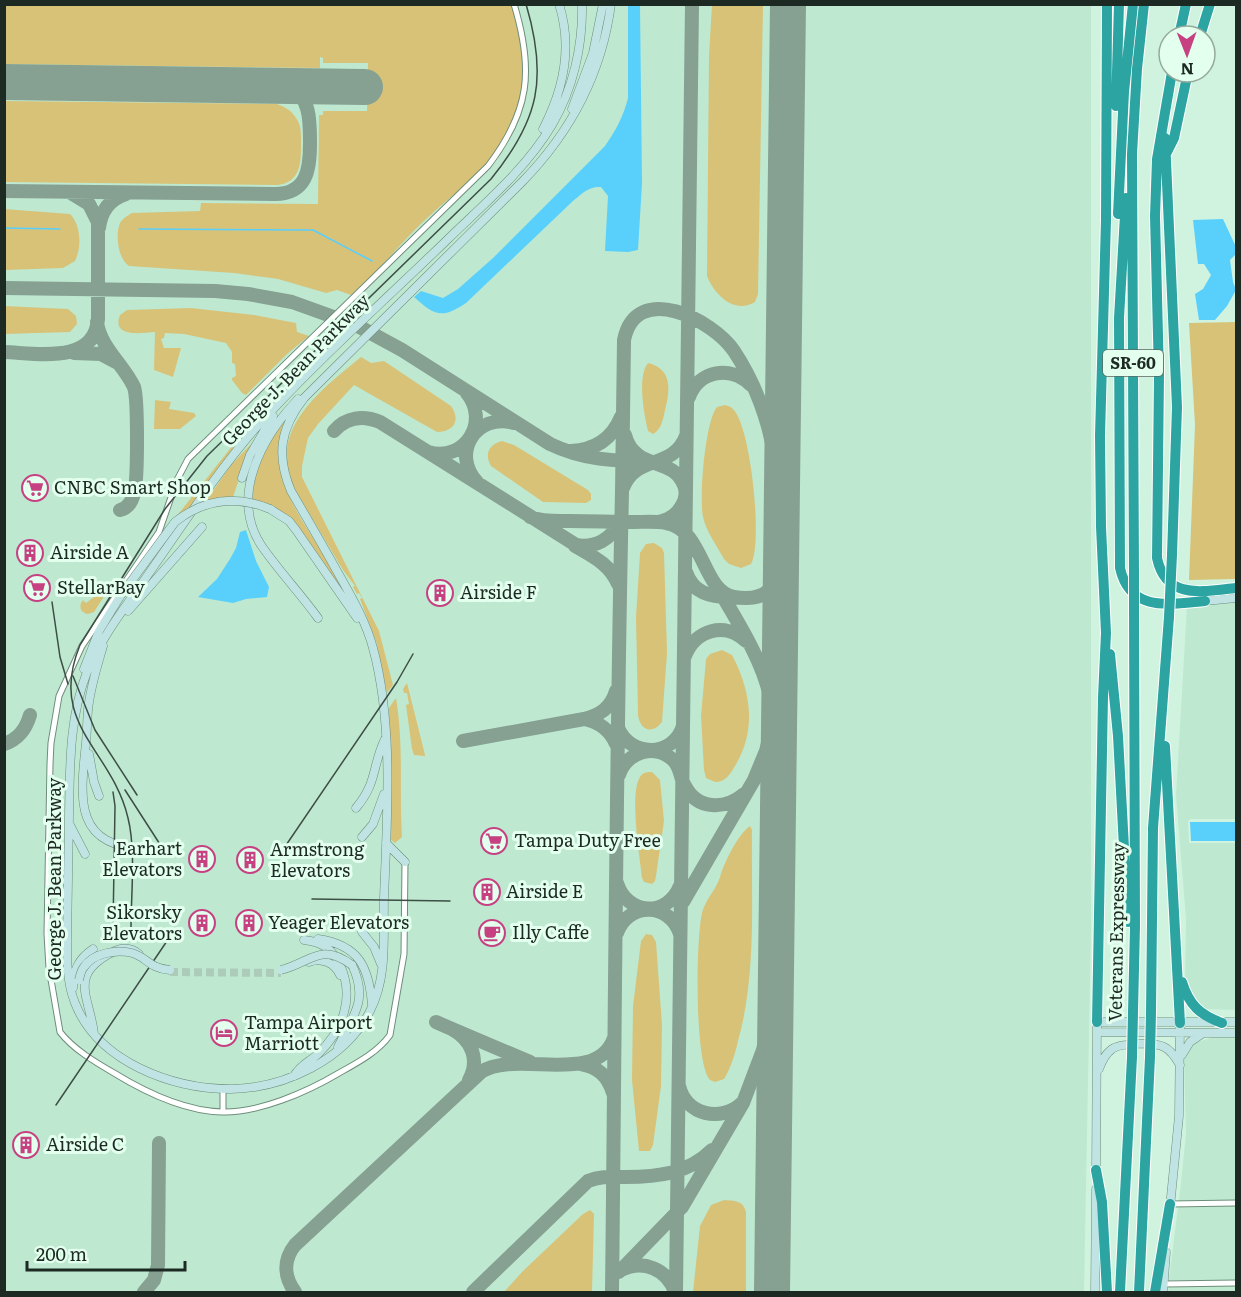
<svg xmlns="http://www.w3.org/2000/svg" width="1241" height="1297" viewBox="0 0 1241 1297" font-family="Literata,serif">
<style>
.built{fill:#bee9d0}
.green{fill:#d8c278}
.water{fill:#59cffc}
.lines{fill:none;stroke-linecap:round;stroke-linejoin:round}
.stream{stroke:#59cffc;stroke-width:1.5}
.taxiway{stroke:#86a092;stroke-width:14}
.runway{stroke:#86a092;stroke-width:36}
.secondary-tunnel{stroke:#accbb9;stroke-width:8;stroke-dasharray:8 4;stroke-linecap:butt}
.street-casing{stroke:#6d8d7a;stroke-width:7}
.secondary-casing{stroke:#6d8d7a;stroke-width:9}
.highway-casing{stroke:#fff;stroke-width:12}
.street{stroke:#fff;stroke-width:5}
.secondary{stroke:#c0e4e3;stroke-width:8}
.highway{stroke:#2ca5a2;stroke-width:10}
.tram{stroke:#3d4e45;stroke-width:1.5}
.secondary-bridge-casing{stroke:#6d8d7a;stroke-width:9;stroke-linecap:butt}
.highway-bridge-casing{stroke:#fff;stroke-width:12;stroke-linecap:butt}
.secondary-bridge{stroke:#c0e4e3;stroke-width:8}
.highway-bridge{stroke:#2ca5a2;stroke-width:10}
.labels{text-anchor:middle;stroke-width:6;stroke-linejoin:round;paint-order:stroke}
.shield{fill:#e3ffee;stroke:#586a60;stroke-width:1.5}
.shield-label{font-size:16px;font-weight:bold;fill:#1d2a23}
.street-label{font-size:18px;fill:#1d2a23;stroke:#e3ffee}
.poi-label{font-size:18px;fill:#1d2a23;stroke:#e3ffee;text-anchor:start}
</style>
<rect width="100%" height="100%" fill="#d0f3df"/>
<path class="built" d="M 5,5 L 1091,5 L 1091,929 L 1084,1292 L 5,1292 Z
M 1236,601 L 1236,819 L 1190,819 L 1188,822 L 1189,843 L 1236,843 L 1236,1010 L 1205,1009 L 1188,992 L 1185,984 L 1186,919 L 1176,795 L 1187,606 Z
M 1216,1036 L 1236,1036 L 1236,1200 L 1179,1201 L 1186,1134 L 1184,1058 L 1192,1044 Z
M 1236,1206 L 1236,1280 L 1169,1280 L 1178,1207 Z
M 1169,1286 L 1236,1286 L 1236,1292 L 1168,1292 Z"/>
<path class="green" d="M 512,4 C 515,17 521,31 522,44 C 528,86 515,132 486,164 C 468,184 445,201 425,220 C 399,244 379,272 351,295 L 337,290 L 326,293 L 278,279 L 234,273 L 129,266 C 118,259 115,235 120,223 C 123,218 127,216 132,213 L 200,211 L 201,203 L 318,204 L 319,115 L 323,115 L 323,111 L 367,111 L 368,63 L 323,63 L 323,58 L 320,57 L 320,68 L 5,64 L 5,5 Z
M 712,4 L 763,5 L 758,294 L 755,302 C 734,315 714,294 707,276 L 709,56 Z
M 5,101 L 277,104 C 285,107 291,110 296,118 C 302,126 301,136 301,146 C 301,164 300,182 278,185 L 5,182 Z
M 4,209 L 70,214 C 81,225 82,247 75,261 L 63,268 L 5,270 Z
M 5,306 L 68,309 L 76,316 L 77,324 L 70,332 L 5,334 Z
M 191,308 L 254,315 L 296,323 L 297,332 L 309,336 L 287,354 L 246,395 L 242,393 L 232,380 L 232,378 L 236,376 L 235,364 L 232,363 L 232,352 L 226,343 L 184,334 L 165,333 L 164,338 L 161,339 L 164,348 L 181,348 L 173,377 L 154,370 L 155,332 C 141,333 111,338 120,315 L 127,310 Z
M 1236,322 L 1236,579 L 1189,580 L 1195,425 L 1189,323 Z
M 361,357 L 371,363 L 384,361 L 451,406 C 461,420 454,432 437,432 L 354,385 L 318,424 L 308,438 L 302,466 L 302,477 L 379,631 L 393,685 L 387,693 L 377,644 L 360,599 L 362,598 L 359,593 L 357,594 L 353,587 L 355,586 L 343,570 L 294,488 C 266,430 321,390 361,357 Z
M 648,363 C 673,369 670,391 665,410 C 663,419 662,429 653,434 L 648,431 C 644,415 637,376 648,363 Z
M 155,400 L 171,402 L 169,409 L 194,413 L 196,416 L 180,429 L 154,429 Z
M 725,405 C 728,406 730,406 733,409 C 751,426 763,543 751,564 L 741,568 L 729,564 L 724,559 C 717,546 706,531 703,517 C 699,498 705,421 717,407 Z
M 285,419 C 264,474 300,515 327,561 C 332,571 339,580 342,590 L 298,530 L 252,500 C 255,467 265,444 285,419 Z
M 502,441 L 514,445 L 588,490 L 591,494 L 591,500 L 586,503 L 543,502 L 491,466 C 484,454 489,444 502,441 Z
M 251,444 L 233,497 L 206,501 L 231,465 Z
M 233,445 L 234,447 L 189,509 L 172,522 Z
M 654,543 L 662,548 L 664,553 L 667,653 L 662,722 C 652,735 640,730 638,715 L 636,617 L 640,553 L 646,544 Z
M 104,583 L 110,587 L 94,612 L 88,614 C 82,613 79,609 81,603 L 83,600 L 86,603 L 103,590 L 101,587 Z
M 722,650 L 732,655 C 751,691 757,730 735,766 C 730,774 726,782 715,782 L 706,778 L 704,770 L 701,716 L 706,659 L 710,654 Z
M 407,683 L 425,755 L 425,756 L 414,755 L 412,749 L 406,705 L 409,704 L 407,693 L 404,693 L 403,689 Z
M 396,698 C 404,747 399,789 402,837 L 395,843 L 390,839 L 389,708 Z
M 652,772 L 660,780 L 664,821 L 656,876 L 655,881 L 652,884 L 644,882 L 642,878 C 640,857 629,794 640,777 C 643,772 647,772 652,772 Z
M 750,826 L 752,830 C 751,900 757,973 738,1041 C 735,1054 731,1068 724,1079 L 715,1082 L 710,1080 C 694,1062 696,939 702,913 C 705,900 716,890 720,877 C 724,863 738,834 750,826 Z
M 646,934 L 652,935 L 656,942 L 662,1025 L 661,1086 L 653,1145 L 650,1151 L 639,1151 L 632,1080 L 633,1006 L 641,941 Z
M 724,1200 C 735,1201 743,1200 746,1212 L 746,1292 L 693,1292 L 700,1226 L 711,1205 Z
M 590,1210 L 594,1214 L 592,1292 L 504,1292 L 523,1271 L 583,1214 Z"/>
<path class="water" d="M 628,5 L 640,5 L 642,183 L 638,250 L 628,252 L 605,251 L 608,196 L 601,187 C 589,186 583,193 574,200 L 466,303 C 442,319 435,316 414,297 L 421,291 L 443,298 L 458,289 L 493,258 L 605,146 C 615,132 624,115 628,98 Z
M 1223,219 L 1236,247 L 1236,254 L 1230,260 L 1233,282 L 1236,290 L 1227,306 L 1215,320 L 1199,320 L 1195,294 L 1203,289 L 1211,275 L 1204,264 L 1198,264 L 1193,220 Z
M 246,530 L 256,561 L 269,587 L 267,597 L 246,599 L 233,603 L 198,597 L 217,579 L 230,559 L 236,548 L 240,532 Z
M 1190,822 L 1236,822 L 1236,841 L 1191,841 Z"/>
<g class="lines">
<path class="stream" d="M 4,228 L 60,229
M 139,229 L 313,230 L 372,261"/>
<path class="taxiway" d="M 4,191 L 275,194 C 307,194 310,169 310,144 C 310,122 311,97 289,86
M 99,228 C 101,211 110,199 126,194
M 4,288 L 215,291 L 248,294 L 292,302 L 356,325 L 402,350 L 550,444 C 585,461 618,461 655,462
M 97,322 C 100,347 124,365 134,387 C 138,398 138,481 134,493 C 132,502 128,508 120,510
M 4,352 C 36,353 95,365 98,319 L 98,222 L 89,204 L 71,193
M 74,353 L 101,354 L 116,362
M 689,397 C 699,370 731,365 751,385
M 334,431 C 346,417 363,415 380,422 L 576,545 C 595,548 611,540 619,522
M 625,435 C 627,443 631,450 638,455 C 654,467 675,463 684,485 C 687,493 686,500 681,507 C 676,516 668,520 658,522
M 571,451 C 595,450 612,439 621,417
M 428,452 C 465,463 491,421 466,392
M 477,482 C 450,453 477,412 514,423
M 623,488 C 636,454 673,470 686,436
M 530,517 C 543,522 557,521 570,521 C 592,521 613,522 634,522 C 645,522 656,521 666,523 C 704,529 702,592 734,597 C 780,604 780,572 781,538 C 782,474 771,407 734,351 C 713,320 636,280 624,340 L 622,492 C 616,759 615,1026 612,1292
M 575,546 C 592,556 610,564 618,584
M 686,572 C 693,593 710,597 730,597
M 720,591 C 736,620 756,650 766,682 C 785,739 777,802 777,862
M 685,656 C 695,630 725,621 746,641
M 776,706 L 779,681
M 584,719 C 600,715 611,708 616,691
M 618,728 C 630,757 673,758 683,726
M 463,741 L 584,719 C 599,722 610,730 616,744
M 4,744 C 19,739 26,729 30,715
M 619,775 C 626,752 656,742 674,761 C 681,769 680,778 685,786 C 697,810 725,810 744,794
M 617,883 C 627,915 667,918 680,886
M 683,902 L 754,780 L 766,751 L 772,727
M 617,933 C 628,902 670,902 680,934
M 436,1022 L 452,1029
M 581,1064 C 598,1067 608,1076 613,1093
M 469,1080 C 480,1060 472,1040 452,1029 L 530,1062
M 679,1086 C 686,1115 721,1123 742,1103
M 621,1270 C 643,1259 667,1269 675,1292
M 619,1272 L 682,1207 L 743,1103 L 763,1050 L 770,1018 L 775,981 L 776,917
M 144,1292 L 154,1280 L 158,1265 L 159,1143
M 295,1292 C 284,1277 283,1260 295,1245 L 481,1072 C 516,1049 597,1087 614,1038
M 473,1292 L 588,1181 C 600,1176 612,1177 625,1177 C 657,1177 688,1174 712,1150
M 676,1292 L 692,4"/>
<path class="runway" d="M 4,82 L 365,87
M 772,1292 L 788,4"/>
<path class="secondary-tunnel" d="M 170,972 L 281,973"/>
<defs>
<path id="street" d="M 405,862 L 404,954 L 390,1035 C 378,1052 357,1063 339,1073 C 307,1092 259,1113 222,1112 C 185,1111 145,1092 114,1073 C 95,1062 73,1049 60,1032 L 49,968 L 47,934 L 50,764 L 51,743 L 59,696 L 82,646 L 159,532 L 177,480 L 188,459 L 488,166 C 530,111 534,70 514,4
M 223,1112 L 223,1088
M 1170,1204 L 1236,1203
M 1164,1284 L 1236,1283"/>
<path id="secondary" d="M 582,4 C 583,46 573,89 552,125 C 525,170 484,204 447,240 C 382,303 313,364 253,431 C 217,473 186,520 154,566 C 131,600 103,633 87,672 C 69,718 70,767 69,816 C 68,857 68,899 67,941 C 67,962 67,983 75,1003 C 98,1062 172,1089 231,1089 C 285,1088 345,1060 370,1011 C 388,976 383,936 384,898 C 387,819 394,725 373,648 C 365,618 348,591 333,564 C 319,539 305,515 291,491 C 276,455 280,429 304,398 L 522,182 C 570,133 602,73 611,4
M 572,109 L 593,53 L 603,4
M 543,129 C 564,89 573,48 559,4
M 298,399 C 263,436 229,495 261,545 C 278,570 300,593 318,618
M 242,478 L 250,455 L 273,416
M 270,509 L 289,521 L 296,530 L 357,618
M 1205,601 L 1236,598
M 128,611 L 202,527
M 103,646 C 97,667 90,688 88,710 C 87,721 87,732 86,743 C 80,799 73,848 148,849
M 84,669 L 99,631 L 121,595
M 89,754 L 94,782 L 99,796
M 356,808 C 378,782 372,765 385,739
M 70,825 L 85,854
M 362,837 L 373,824 L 384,794
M 386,843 L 405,862
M 362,932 L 374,947 L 381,964
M 318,939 C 359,945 369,967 372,1005
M 309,962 C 321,957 335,963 340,975
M 73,988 C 73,971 78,959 93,949
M 1097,1032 L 1236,1033
M 94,1034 C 90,997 67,975 113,952 C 122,947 130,947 139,954
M 338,1047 C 353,1016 369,1000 352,965
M 1182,1055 L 1190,1042 L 1202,1034
M 1099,1069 C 1102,1061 1105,1054 1112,1049 C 1120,1043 1155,1042 1164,1047 C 1171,1050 1176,1058 1180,1065
M 294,1076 C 300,1065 309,1062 318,1054 C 343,1030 355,997 340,965 C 333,949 322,942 304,940
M 1096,1174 L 1097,1022 L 1236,1022
M 1170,1207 L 1179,1116 L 1180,1023
M 1095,1292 L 1096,1189
M 1163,1292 L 1166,1252"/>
<path id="highway" d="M 1179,36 L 1186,4
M 1200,36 L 1210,4
M 1168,95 L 1157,159 L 1155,216 L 1159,375 L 1157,558 C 1166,601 1204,591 1236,588
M 1167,101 L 1172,72
M 1116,106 L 1119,4
M 1165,138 L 1177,407 L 1172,555
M 1167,152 L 1174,138 L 1188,72
M 1126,198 L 1119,318 L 1120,568 C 1130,613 1170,604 1205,601
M 1118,214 L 1124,92 L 1133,4
M 1134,572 L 1132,154 L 1137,69 L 1144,4
M 1110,654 L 1118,736 L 1128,922
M 1165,746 L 1180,1023
M 1182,982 C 1189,1005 1200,1015 1222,1023
M 1133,1012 L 1135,926 L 1134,604
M 1151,1012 L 1153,828 L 1169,617
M 1097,1022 L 1103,697 L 1106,633 L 1101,527 L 1100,436 L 1106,220 L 1107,4
M 1096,1170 L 1102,1202 L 1107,1292
M 1120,1292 L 1132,1057
M 1139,1292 L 1150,1057
M 1155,1292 L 1170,1204"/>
</defs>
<use href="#street" class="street-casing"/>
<use href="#secondary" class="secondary-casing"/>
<use href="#highway" class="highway-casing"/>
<use href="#street" class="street"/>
<use href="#secondary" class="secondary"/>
<use href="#highway" class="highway"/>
<path class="tram" d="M 52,602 L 60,657 L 68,684
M 73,676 L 95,730 L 137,795
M 125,790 L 163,849
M 113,792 L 115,806 L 113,927
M 280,854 L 397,682 L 413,654
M 312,899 L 450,901
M 131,928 C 131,895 136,850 128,818 C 112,749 47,725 80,645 L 165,509 L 207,456 L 491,179 C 539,120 548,78 526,4
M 56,1105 L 167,941"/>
<defs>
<path id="secondary-bridge" d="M 121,595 L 175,522 C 204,499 236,495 270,509
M 281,970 C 312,962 320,942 352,965
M 79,980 C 80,976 81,970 84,967 C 93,953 117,949 132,953 C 147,957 148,968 170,970"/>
<path id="highway-bridge" d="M 1134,572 L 1134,604
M 1169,617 L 1172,555
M 1132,1057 L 1133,1012
M 1150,1057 L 1151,1012"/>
</defs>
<use href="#secondary-bridge" class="secondary-bridge-casing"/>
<use href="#highway-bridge" class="highway-bridge-casing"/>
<use href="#secondary-bridge" class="secondary-bridge"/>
<use href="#highway-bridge" class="highway-bridge"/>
</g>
<defs>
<symbol id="supermarket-ring" viewBox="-11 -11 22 22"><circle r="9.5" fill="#e3ffee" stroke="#c64082" stroke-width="1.5"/><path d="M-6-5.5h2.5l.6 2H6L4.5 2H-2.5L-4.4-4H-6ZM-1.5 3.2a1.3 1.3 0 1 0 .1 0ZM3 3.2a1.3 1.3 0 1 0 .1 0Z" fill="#c64082"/></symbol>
<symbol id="building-ring" viewBox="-11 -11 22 22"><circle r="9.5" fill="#e3ffee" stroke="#c64082" stroke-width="1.5"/><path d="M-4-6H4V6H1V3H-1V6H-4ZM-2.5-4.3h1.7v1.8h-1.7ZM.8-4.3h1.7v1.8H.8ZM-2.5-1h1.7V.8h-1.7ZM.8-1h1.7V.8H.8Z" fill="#c64082"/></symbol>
<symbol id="cafe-ring" viewBox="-11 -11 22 22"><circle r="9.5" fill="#e3ffee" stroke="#c64082" stroke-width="1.5"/><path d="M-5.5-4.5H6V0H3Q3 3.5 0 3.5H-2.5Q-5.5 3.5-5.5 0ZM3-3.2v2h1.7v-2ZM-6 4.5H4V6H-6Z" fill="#c64082"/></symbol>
<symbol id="hotel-ring" viewBox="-11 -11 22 22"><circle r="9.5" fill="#e3ffee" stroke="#c64082" stroke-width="1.5"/><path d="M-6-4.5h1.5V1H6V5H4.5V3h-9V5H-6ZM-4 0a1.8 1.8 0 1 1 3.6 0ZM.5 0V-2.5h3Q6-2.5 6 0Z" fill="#c64082"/></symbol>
</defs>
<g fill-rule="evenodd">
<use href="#supermarket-ring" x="20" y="473" width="30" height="30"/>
<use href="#building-ring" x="15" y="538" width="30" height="30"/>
<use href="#supermarket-ring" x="22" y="573" width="30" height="30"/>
<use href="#building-ring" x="425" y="578" width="30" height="30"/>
<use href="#supermarket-ring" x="479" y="826" width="30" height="30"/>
<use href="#building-ring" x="187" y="844" width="30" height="30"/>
<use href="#building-ring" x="235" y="845" width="30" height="30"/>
<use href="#building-ring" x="472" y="877" width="30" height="30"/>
<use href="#building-ring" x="187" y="908" width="30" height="30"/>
<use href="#building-ring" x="234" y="908" width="30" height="30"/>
<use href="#cafe-ring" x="477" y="918" width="30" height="30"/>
<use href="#hotel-ring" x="209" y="1018" width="30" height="30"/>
<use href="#building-ring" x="11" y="1130" width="30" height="30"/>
</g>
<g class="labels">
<rect class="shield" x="1103" y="350" width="60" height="26" rx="4.5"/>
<g class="shield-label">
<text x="1133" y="369">SR-60</text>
</g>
<g class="street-label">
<text transform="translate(296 370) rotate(-46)" y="6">George J. Bean Parkway</text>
<text transform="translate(55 879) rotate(-90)" y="6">George J. Bean Parkway</text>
<text transform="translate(1117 932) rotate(-89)" y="6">Veterans Expressway</text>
</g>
<g class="poi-label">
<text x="54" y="494">CNBC Smart Shop</text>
<text x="50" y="559">Airside A</text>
<text x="57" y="594">StellarBay</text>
<text x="460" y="599">Airside F</text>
<text x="514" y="847">Tampa Duty Free</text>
<text x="182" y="855" text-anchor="end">Earhart<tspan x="182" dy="21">Elevators</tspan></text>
<text x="270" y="856">Armstrong<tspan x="270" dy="21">Elevators</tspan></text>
<text x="506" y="898">Airside E</text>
<text x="182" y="919" text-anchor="end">Sikorsky<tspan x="182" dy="21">Elevators</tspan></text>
<text x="268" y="929">Yeager Elevators</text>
<text x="512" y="939">Illy Caffe</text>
<text x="244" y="1029">Tampa Airport<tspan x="244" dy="21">Marriott</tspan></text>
<text x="46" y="1151">Airside C</text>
</g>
</g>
<rect width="1241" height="1297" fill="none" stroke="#1d2a23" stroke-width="12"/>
<g transform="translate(1187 54) rotate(179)"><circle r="28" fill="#e3ffee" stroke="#94aa9d" stroke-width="1.5"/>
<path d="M0-4.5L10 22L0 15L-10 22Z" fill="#c64082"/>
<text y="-9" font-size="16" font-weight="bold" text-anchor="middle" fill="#1d2a23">N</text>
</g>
<path d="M27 1261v9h158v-9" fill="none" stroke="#1d2a23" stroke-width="3"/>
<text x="36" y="1261" font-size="18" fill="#1d2a23" stroke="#e3ffee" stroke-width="4.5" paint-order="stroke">200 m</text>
</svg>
